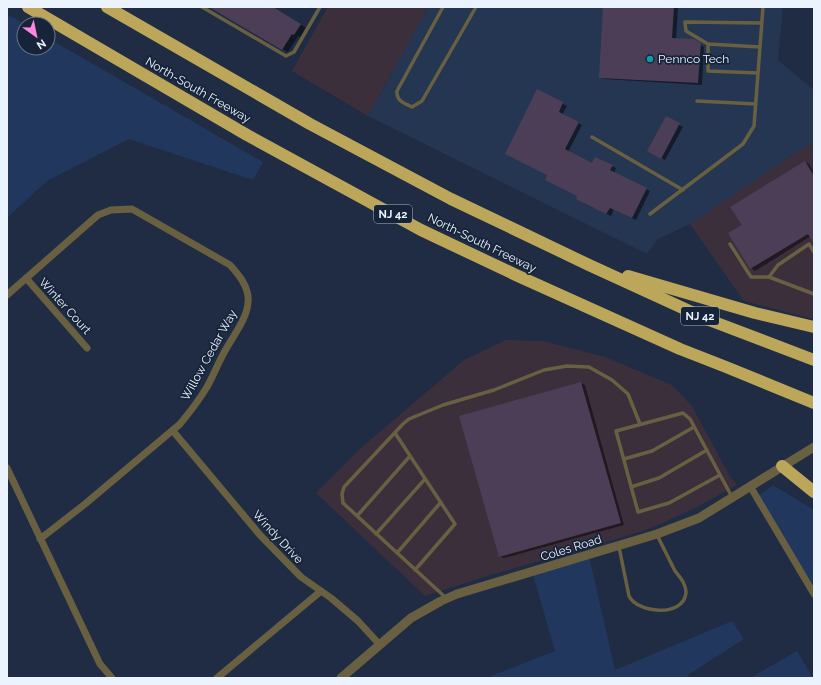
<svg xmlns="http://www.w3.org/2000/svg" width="821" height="685" viewBox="0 0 821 685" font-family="Raleway,sans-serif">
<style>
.built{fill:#253652}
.industrial{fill:#3c2f3c}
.green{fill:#21375d}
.shadow{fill:#0007}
.building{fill:#4c3e56}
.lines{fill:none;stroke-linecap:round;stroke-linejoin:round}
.service{stroke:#696042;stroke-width:3.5}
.minor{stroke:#696042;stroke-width:7}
.tertiary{stroke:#696042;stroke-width:9}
.motorway{stroke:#bca659;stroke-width:12}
.culture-dot{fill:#0f9aa8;stroke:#162338;stroke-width:1.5}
.labels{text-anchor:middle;stroke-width:3.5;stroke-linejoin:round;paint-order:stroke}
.shield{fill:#162338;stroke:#abb5c3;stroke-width:1}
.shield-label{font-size:11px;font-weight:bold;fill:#ebf3ff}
.poi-label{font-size:12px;fill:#ebf3ff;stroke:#162338;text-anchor:start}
.street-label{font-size:12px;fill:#ebf3ff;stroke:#162338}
</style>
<rect width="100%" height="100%" fill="#1f2c43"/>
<path class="built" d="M 428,7 L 783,7 L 778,60 L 814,90 L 814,143 L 798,151 L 690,224 L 658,239 L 647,254 L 368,116 Z"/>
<path class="industrial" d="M 328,7 L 428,7 L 368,116 L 292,71 Z
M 814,143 L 814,319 L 744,301 L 690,224 L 798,151 Z
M 506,340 L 543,341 L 605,357 L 672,385 L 692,406 L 729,475 L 737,485 L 697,507 L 651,528 L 613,540 L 494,574 L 425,596 L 316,493 L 362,447 L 464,360 Z"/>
<path class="green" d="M 7,14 L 24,24 L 24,48 L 48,48 L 48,38 L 263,162 L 253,180 L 129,139 L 47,181 L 7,218 Z
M 773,485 L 814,510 L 814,585 L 753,500 Z
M 589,556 L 615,670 L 732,621 L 744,639 L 688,675 L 690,678 L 486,678 L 555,651 L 532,571 Z
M 797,651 L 812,676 L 812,678 L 750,678 Z"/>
<path class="shadow" d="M 211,7 L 271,7 L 306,28 L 300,37 L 298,36 L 288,52 Z
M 604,7 L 678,7 L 676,40 L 694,40 L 704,47 L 702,85 L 604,79 L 600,77 Z
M 537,91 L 567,106 L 562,115 L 582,125 L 568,152 L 592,164 L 612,166 L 616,168 L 614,173 L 650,191 L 636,220 L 614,209 L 611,216 L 581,201 L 578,196 L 548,175 Z
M 666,117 L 683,127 L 665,160 L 648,151 Z
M 805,162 L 809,164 L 814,173 L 814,241 L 811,236 L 755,271 L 751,268 L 743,226 Z
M 581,383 L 585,385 L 624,525 L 504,558 L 499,556 Z"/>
<path class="building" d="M 209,7 L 273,7 L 301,24 L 294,35 L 292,34 L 282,50 Z
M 603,7 L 674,7 L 672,38 L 694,39 L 701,43 L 698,83 L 599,78 Z
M 537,89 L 563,102 L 559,112 L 579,122 L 565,149 L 592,163 L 595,157 L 613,165 L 610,170 L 647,188 L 632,218 L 610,208 L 606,214 L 576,199 L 577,196 L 545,180 L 547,175 L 505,154 Z
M 666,116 L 680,123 L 661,159 L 647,151 Z
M 805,161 L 814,176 L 814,244 L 808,234 L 750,269 L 728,233 L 742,225 L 730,207 Z
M 581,382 L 621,523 L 499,557 L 459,416 Z"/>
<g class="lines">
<path class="service" d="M 202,7 L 286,56 L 294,52 L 320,7
M 443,7 L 397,91 C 396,101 404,103 412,107 L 422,101 L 476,7
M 708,44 L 708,71 L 758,73
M 760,47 L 708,44 L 686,31 L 685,22 L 761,23
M 697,101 L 756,104
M 592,137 L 683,190
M 650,214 L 743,144 L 754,126 L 763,7
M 730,244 L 751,277 L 769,277 L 814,294
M 769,277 L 778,265 L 809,244 L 814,252
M 395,433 L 455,524 L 415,570
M 624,459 L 652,451 L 694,427
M 720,475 L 669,503 L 638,512 L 616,431 L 683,413 L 690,419 L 732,497
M 631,487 L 659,478 L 707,450
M 357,516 L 410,456
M 376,534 L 425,479
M 619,547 L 629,596 C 637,613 683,618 686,593 C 686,590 685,586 684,584 C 682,579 678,575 675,571 C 669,559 663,547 657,535
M 397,553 L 441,502
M 445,597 L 343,503 L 342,494 L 344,487 L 403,424 L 409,419 L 443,405 L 494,390 L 544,370 L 567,366 L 589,367 L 612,380 L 628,394 L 640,424"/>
<path class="minor" d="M 26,278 L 87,348
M 7,295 L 98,215 L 111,210 L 132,209 L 230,265 C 238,274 246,283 248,296 C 250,315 235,333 226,349 C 219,361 214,374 207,387 C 199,400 190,412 180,424 L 85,504 L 40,539
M 173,431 L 260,535 L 301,577 L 331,598 L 358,621 L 380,645
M 7,468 L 100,664 L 112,678
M 750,486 L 814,594
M 217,678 L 321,591"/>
<path class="tertiary" d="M 341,678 L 411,618 L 441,601 L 457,594 L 657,534 L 699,518 L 814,447"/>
<path class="motorway" d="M 28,7 L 247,135 L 421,230 L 518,276 L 680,349 L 726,367 L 814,403
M 107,7 L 310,124 L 451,199 L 589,265 L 709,320 L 814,360
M 628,276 L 755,313 L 814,327
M 782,466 L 814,492"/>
</g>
<circle class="culture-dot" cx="650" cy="59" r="4"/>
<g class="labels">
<g class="shield">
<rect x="374" y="205" width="38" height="18" rx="3"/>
<rect x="681" y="307" width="38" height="18" rx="3"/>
</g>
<g class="shield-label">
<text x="393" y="218">NJ 42</text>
<text x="700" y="320">NJ 42</text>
</g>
<g class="poi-label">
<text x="658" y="63">Pennco Tech</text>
</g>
<g class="street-label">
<text transform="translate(198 90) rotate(30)" y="4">North-South Freeway</text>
<text transform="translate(482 243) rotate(26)" y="4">North-South Freeway</text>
<text transform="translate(65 306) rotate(48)" y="4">Winter Court</text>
<text transform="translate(209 355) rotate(-61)" y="4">Willow Cedar Way</text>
<text transform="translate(278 537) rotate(47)" y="4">Windy Drive</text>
<text transform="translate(571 548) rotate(-17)" y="4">Coles Road</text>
</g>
</g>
<rect width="821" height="685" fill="none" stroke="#ebf3ff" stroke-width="16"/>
<g transform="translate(36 36) rotate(147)"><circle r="19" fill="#162338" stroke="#6b7688"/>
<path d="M0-3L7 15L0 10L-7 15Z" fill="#fe85e0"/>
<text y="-6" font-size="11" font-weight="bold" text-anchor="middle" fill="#ebf3ff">N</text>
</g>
</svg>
